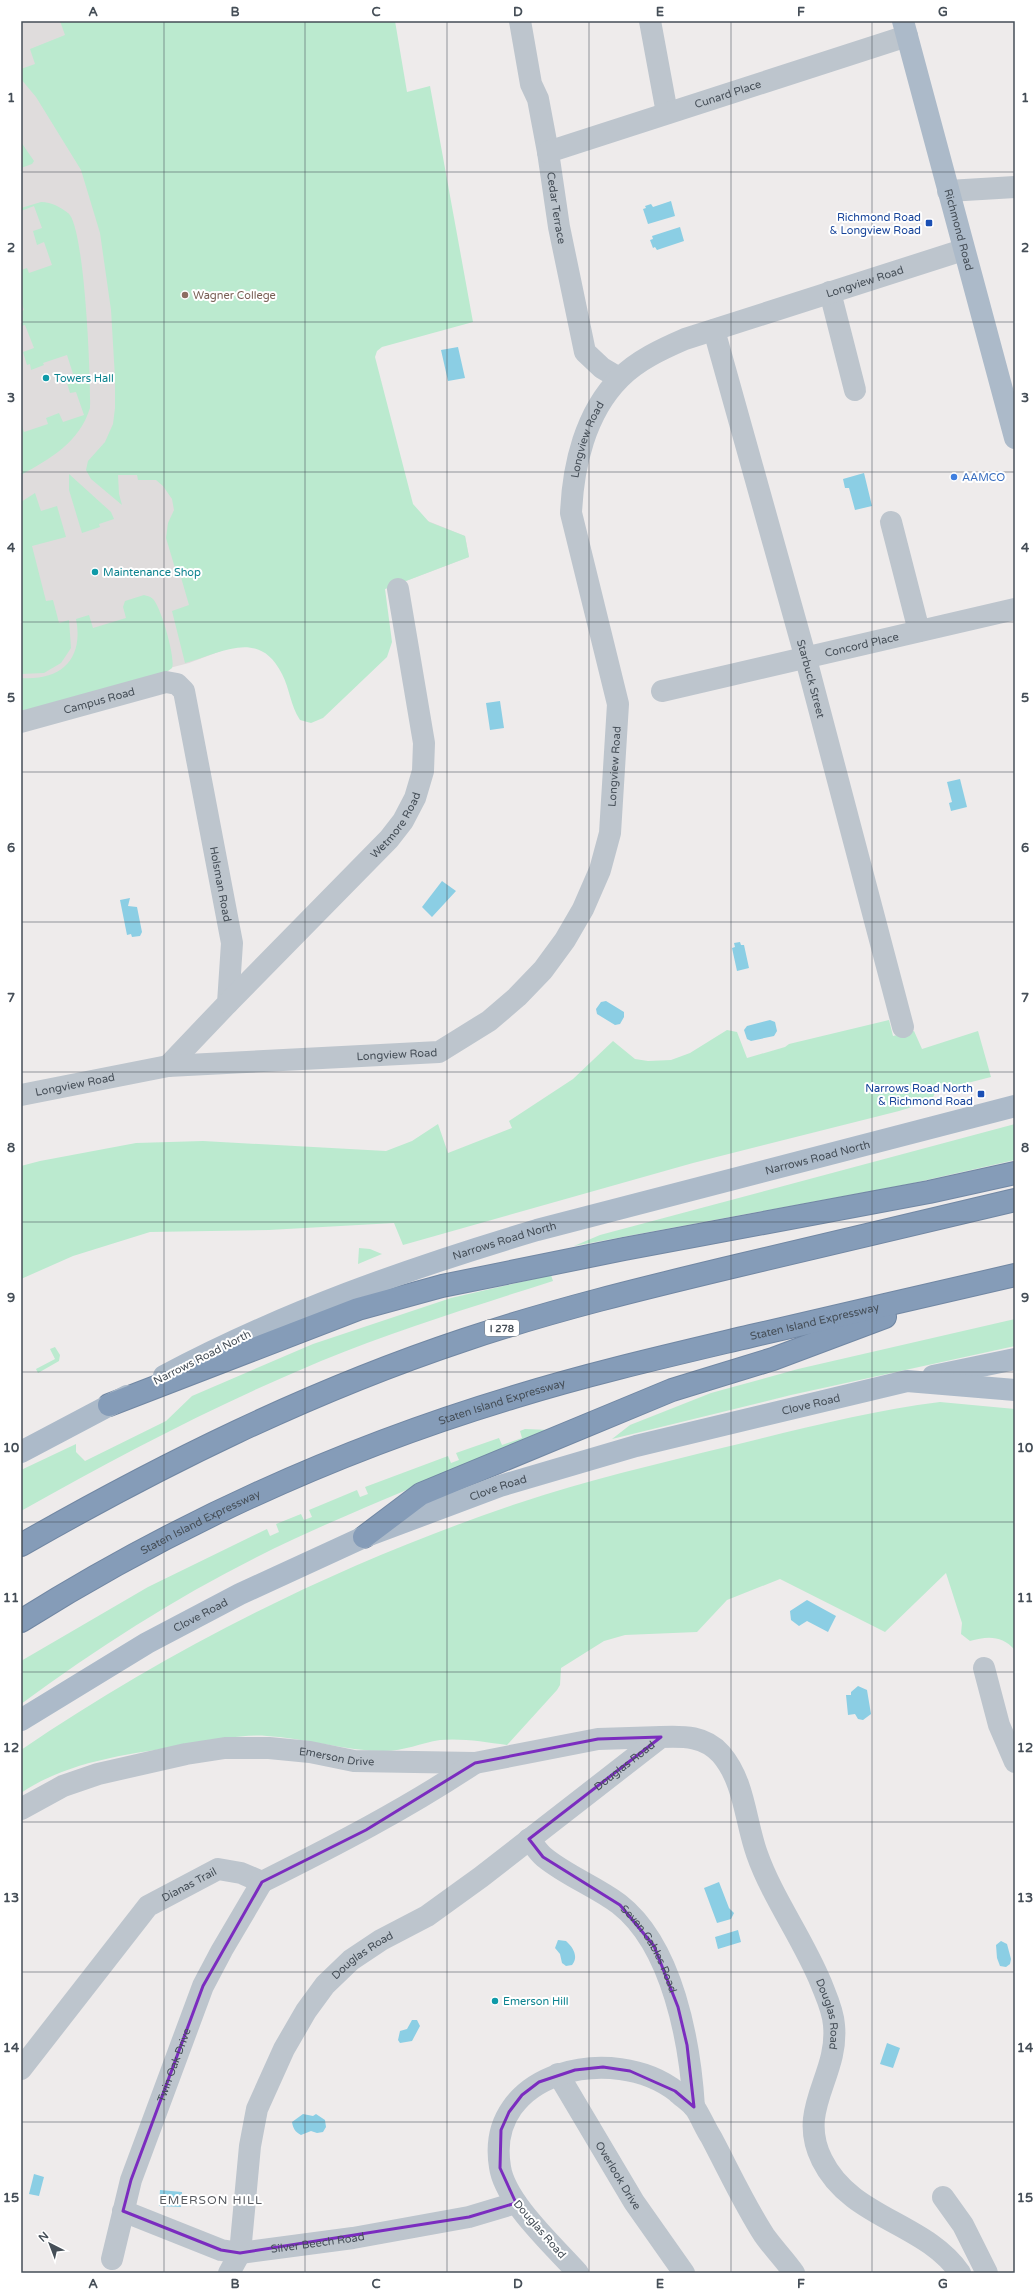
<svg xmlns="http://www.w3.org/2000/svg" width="1036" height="2294" viewBox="0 0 1036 2294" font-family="'Varela Round',sans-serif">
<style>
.education{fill:#dfdcdc}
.green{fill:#bbeacf}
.water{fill:#8bcee4}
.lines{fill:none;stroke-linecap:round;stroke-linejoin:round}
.highway-casing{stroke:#7187a3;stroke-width:24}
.minor{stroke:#bdc5cd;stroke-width:22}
.major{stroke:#acbac9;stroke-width:22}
.highway{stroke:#859cb8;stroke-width:22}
.marked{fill:none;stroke:#7b2cbf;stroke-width:3;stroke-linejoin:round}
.grid{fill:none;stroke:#454e57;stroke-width:1;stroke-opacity:0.55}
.transit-dot{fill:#1a4fb4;stroke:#fff;stroke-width:1.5}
.education-dot{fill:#8d6e63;stroke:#fff;stroke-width:1.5}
.culture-dot{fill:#0f9aa8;stroke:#fff;stroke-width:1.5}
.shop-dot{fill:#3f7fe0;stroke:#fff;stroke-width:1.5}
.labels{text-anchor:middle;stroke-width:4;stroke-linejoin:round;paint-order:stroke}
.shield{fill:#fff;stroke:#7d8389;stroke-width:1}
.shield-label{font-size:10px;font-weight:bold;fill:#454e57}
.street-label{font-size:11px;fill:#454e57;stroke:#fff}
.transit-label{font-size:11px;fill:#164399;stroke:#fff;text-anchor:end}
.education-label{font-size:11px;fill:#785e54;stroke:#fff;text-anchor:start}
.culture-label{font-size:11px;fill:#0d838f;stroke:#fff;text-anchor:start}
.shop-label{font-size:11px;fill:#366cbe;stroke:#fff;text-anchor:start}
.neighbourhood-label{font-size:12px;letter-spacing:1px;fill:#585b60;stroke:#fff}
.neatline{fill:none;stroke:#454e57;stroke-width:1.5}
.grid-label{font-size:13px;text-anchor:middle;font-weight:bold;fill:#454e57}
</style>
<rect width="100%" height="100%" fill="#eeebeb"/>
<path class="education" d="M 21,21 L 271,21 L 399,484 L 418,517 L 465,536 L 469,557 L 189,663 L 21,706 Z"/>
<path class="green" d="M 60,21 L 395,21 L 407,92 L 430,86 L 473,322 L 382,347 L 377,351 L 375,357 L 413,504 L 429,522 L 465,536 L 469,557 L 385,589 L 392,642 L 387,657 L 323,718 L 311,723 L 300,720 C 290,705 290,689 282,674 C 259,628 222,653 185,663 L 172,611 L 189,605 L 178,567 L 175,568 L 166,538 L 168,523 L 174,510 L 172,499 L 163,486 L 156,480 L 138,480 L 137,475 L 118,475 L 119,494 L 122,505 L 91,479 L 86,470 L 88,461 L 105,442 L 113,424 L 115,408 L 115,378 L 111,310 L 100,233 L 81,170 L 36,97 L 21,79 L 21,69 L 35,64 L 30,49 L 65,35 Z
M 21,142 L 34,161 L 32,164 L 21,168 Z
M 41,202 C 52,202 60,207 68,213 C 85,225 91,382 90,408 C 79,443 51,458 21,475 L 21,423 L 24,432 L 48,424 L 46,418 L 59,413 L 63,422 L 84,415 L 76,392 L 70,393 L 66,380 L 74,377 L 67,355 L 43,363 L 44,365 L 31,370 L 30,364 L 27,365 L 23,352 L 34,348 L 25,325 L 21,326 L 21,311 L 24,310 L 21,301 L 21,270 L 27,268 L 29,273 L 52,265 L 44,242 L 37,245 L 33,231 L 42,228 L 34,206 L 21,211 L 21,208 Z
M 69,474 L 111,512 L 114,519 L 99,524 L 100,527 L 82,533 L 69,490 Z
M 35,493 L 41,511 L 57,506 L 66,537 L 32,546 L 46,601 L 53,600 L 59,623 L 69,620 L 71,648 L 61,663 L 44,673 L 21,674 L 21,502 Z
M 144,595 C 147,596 150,596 153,599 C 161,607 176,659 172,668 L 168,671 L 21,713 L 21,678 C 61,681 84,659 76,619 L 89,615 L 93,628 L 126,618 L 123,607 L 125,601 Z
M 889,1020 L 893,1036 L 914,1031 L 922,1049 L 978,1031 L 991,1077 L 936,1091 L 931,1101 L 899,1111 L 693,1163 L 403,1245 L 394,1223 L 269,1230 L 150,1232 L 73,1256 L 21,1279 L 21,1166 L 40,1161 L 136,1143 L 203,1141 L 386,1151 L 412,1141 L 438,1124 L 448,1153 L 512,1128 L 509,1121 L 573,1079 L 613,1041 L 635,1059 L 648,1061 L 671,1060 L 690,1053 L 727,1030 L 737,1032 L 747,1058 L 785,1047 L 789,1044 Z
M 1015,1124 L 1015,1160 L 909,1184 L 574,1246 L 600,1235 Z
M 359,1248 L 370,1249 L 382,1254 L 358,1264 Z
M 551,1275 L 553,1281 C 475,1306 397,1330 321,1361 C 218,1404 118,1456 21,1511 L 21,1470 L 76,1444 L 76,1452 L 85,1461 L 166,1421 L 192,1396 L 313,1344 L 451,1298 Z
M 1015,1319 L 1015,1346 L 791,1395 L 612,1439 L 630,1425 L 711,1393 L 798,1369 Z
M 55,1347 L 60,1355 L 59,1361 L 38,1373 L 36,1369 L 55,1359 L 50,1349 Z
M 940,1402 L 1015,1409 L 1015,1650 C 1002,1635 987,1636 970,1641 L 961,1634 L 962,1623 L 946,1573 L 885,1632 L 780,1579 L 727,1600 L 697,1632 L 625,1635 L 604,1641 L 561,1668 L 560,1685 L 557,1690 L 507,1745 C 485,1742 462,1738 440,1740 C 421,1743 404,1751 384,1751 C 344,1751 306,1738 267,1736 C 243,1734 218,1740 195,1744 C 137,1753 71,1759 21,1793 L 21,1750 C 174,1646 343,1562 519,1503 C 587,1480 657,1464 726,1447 C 796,1430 868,1411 940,1402 Z
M 525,1429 L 550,1430 C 465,1467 378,1500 294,1539 C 197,1584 108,1640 21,1704 L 21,1661 L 148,1587 L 267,1529 L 270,1536 L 279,1532 L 276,1524 L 301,1514 L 304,1520 L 312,1517 L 309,1510 L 357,1490 L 360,1497 L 368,1494 L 365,1487 L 448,1456 L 451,1463 L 459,1460 L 456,1453 L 499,1438 L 502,1445 L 522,1438 L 520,1431 Z"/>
<path class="water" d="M 671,201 L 675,216 L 648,224 L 643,209 L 646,208 L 645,206 L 651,204 L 653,207 Z
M 680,227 L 684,241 L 657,250 L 655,247 L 653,248 L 650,240 L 653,239 L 652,236 Z
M 458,347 L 465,378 L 448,381 L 441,350 Z
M 864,473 L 872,506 L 855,510 L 849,488 L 845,488 L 843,479 Z
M 500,701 L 504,728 L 490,730 L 486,703 Z
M 960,779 L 967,807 L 951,811 L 949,803 L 952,802 L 947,782 Z
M 442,881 L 456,891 L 432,917 L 422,907 Z
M 130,898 L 128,906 L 137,907 L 142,932 L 140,936 L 132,937 L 131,934 L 127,935 L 120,900 Z
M 740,942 L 741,945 L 744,945 L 749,968 L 737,971 L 732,948 L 735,947 L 734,943 Z
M 606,1001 L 624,1012 L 624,1017 L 620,1024 L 615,1025 L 597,1014 L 596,1009 L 601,1002 Z
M 770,1020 L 775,1022 L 777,1031 L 774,1036 L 751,1041 L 747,1039 L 744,1030 L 747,1026 Z
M 807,1600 L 836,1616 L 828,1632 L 807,1621 L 799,1626 L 791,1620 L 790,1611 Z
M 858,1686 L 867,1690 L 871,1714 L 863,1720 L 858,1719 L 855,1714 L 848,1715 L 846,1695 L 851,1695 L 851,1692 Z
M 719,1882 L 729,1908 L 734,1913 L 731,1919 L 717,1923 L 704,1888 Z
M 738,1930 L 741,1942 L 718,1949 L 715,1937 Z
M 558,1940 L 566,1941 C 573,1947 579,1957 572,1965 L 566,1966 L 562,1963 L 560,1954 L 555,1948 Z
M 1001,1941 L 1007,1944 L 1011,1959 L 1010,1964 L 1006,1967 L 1000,1966 L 997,1958 L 996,1945 Z
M 412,2020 L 417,2020 L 420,2026 L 412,2041 L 400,2043 L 398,2040 L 400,2031 L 407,2029 Z
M 887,2043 L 900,2048 L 893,2068 L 880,2064 Z
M 303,2114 L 313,2116 L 316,2114 L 325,2120 L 326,2127 L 323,2132 L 317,2133 L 311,2131 L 301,2135 C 295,2132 293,2128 292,2122 Z
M 34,2174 L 44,2177 L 39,2196 L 29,2194 Z
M 160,2190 L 182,2192 L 181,2207 L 159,2206 Z"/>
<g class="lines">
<defs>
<g id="highway">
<path d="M 109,1405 L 358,1309 L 442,1286 L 624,1249 L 929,1192 L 1015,1173"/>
<path d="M 364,1537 L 421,1494 L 672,1390 L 773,1359 L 885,1317"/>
<path d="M 21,1545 C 163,1464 308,1392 464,1340 C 553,1310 644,1288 736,1266 C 829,1244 922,1222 1015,1200"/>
<path id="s18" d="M 21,1621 C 174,1525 341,1449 514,1397 C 592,1373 671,1355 751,1336 C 839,1316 927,1295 1015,1275"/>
</g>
</defs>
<use href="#highway" class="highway-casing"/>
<g class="minor">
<path id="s1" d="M 520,21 L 531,84 L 538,99 L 548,152 L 559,227 L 585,352 L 602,368 L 619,378"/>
<path d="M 650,21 L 667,113"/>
<path id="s2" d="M 548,152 L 907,36"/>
<path d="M 948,191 L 1015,187"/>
<path d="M 830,292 L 855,390"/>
<path id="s3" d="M 714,330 L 806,659 L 903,1027"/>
<path d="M 891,522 L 919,631"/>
<path id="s4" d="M 662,691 L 1015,609"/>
<path id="s5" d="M 21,722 L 166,682 L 177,684 L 184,691 L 232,943 L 228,1003 L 168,1066"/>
<path id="s6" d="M 228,1003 L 389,839 L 403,821 L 415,798 L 423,771 L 424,743 L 398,589"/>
<path id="s7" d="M 21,1095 L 168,1066 L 439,1052 L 489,1021 L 517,997 L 543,970 L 565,940 L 583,909 L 600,870 L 610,833 L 618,704 L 571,513 C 573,466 585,413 620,378 C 638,360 662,349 685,339 L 963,250"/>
<path d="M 984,1668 L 999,1725 L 1015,1762"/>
<path id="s8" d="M 21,1809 L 63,1786 L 98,1774 L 186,1754 L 225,1748 L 269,1748 L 310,1752 L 354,1761 L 475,1763 L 598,1739 L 661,1737"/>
<path id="s9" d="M 529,1839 C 534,1845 538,1852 544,1857 C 567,1876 595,1886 619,1904 C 673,1946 690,2043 694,2107"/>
<path id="s10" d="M 21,2069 L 148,1906 L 218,1869 L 241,1873 L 262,1882 C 336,1845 406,1809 475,1763"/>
<path id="s11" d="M 558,2074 L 634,2202 L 684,2273"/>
<path d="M 943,2197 L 963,2225 L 987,2273"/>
<path id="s12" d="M 123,2211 L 221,2250 L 240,2253 L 353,2238 L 469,2217 L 516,2203"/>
<path id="s13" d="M 112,2259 L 131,2180 L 203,1986 L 222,1950 L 262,1882"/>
<path id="s14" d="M 229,2273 L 240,2253 L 250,2146 L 257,2109 L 284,2049 L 306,2011 L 325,1985 L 351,1960 L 381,1940 L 427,1916 L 481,1877 L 661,1737 C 684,1736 705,1736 721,1754 C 745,1782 745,1821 757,1854 C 772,1897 803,1939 821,1983 C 826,1996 833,2010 834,2025 C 839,2077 796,2108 822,2160 C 851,2219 925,2222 960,2273"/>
<path d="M 578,2273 C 554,2246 505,2202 500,2167 C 484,2071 614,2042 677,2092 C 682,2097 690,2102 695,2108 C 701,2117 705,2128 711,2137 C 728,2169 744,2204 764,2235 C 773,2248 785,2260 794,2273"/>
</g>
<g class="major">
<path id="s15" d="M 903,21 L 1015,438"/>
<path id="s16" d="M 164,1376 C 282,1313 409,1268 537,1230 L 1015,1106"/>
<path d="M 933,1376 L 1015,1359"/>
<path d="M 21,1452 L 127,1396"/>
<path id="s17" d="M 21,1720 L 147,1643 L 240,1594 L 364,1537 L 500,1486 L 636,1446 L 907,1381 L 1015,1390"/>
</g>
<use href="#highway" class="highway"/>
</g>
<path class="marked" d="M 661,1737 L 529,1839 L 543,1857 L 620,1905 L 654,1946 L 678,2007 L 687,2045 L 694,2107 L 675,2091 L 630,2071 L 603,2067 L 575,2070 L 539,2082 L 522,2095 L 509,2112 L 501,2130 L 500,2168 L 516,2203 L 469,2217 L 240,2253 L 221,2250 L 123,2211 L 131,2180 L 203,1986 L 262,1882 L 366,1830 L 475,1763 L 598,1739 Z"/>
<path class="grid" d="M 164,21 L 164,2273M 305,21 L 305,2273M 447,21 L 447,2273M 589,21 L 589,2273M 731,21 L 731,2273M 872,21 L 872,2273M 21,172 L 1015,172M 21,322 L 1015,322M 21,472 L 1015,472M 21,622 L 1015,622M 21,772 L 1015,772M 21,922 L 1015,922M 21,1072 L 1015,1072M 21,1222 L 1015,1222M 21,1372 L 1015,1372M 21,1522 L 1015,1522M 21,1672 L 1015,1672M 21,1822 L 1015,1822M 21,1972 L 1015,1972M 21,2122 L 1015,2122"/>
<g class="transit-dot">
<rect x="925" y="219" width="8" height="8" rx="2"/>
<rect x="977" y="1090" width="8" height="8" rx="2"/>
</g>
<circle class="education-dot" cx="185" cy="295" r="4"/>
<g class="culture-dot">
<circle cx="46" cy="378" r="4"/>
<circle cx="95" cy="572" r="4"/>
<circle cx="495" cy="2001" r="4"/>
</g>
<circle class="shop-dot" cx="954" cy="477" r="4"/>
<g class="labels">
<rect class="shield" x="485" y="1320" width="34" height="16" rx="3"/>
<g class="shield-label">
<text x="502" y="1332">I 278</text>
</g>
<g class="street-label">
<text dy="4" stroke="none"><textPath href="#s2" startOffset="189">Cunard Place</textPath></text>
<text dy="4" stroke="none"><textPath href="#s1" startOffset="191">Cedar Terrace</textPath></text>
<text dy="4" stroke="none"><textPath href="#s15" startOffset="216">Richmond Road</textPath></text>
<text dy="4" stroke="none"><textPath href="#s7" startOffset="1446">Longview Road</textPath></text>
<text dy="4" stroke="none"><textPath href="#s7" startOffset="1110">Longview Road</textPath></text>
<text dy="4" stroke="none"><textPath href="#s4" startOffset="205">Concord Place</textPath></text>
<text dy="4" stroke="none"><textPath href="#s3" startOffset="362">Starbuck Street</textPath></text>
<text dy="4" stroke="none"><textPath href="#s5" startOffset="81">Campus Road</textPath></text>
<text dy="4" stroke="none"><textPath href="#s7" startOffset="775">Longview Road</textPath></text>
<text dy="4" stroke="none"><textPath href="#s6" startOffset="245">Wetmore Road</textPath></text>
<text dy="4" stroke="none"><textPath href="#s5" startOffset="368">Holsman Road</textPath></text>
<text dy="4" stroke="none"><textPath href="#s7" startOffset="379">Longview Road</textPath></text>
<text dy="4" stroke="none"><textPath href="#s7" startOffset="55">Longview Road</textPath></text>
<text dy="4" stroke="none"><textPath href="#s16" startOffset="691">Narrows Road North</textPath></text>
<text dy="4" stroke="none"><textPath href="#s16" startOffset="367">Narrows Road North</textPath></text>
<text dy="4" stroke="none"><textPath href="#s18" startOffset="853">Staten Island Expressway</textPath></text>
<text transform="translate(202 1357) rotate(-27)" y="4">Narrows Road North</text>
<text dy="4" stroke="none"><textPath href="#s18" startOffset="530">Staten Island Expressway</textPath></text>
<text dy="4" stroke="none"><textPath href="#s17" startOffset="856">Clove Road</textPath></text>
<text dy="4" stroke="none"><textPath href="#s17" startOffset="532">Clove Road</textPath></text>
<text dy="4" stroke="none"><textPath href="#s18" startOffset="205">Staten Island Expressway</textPath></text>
<text dy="4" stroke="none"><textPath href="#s17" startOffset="208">Clove Road</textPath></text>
<text dy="4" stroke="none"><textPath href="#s8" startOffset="327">Emerson Drive</textPath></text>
<text dy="4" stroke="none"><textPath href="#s14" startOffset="682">Douglas Road</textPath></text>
<text dy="4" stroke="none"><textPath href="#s10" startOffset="253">Dianas Trail</textPath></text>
<text dy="4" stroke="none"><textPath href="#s9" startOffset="167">Seven Gables Road</textPath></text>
<text dy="4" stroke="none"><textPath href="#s14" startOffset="358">Douglas Road</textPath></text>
<text dy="4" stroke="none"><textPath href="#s14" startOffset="1077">Douglas Road</textPath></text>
<text dy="4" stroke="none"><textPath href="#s13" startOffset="204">Twin Oak Drive</textPath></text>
<text dy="4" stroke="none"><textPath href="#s11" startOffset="118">Overlook Drive</textPath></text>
<text transform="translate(540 2229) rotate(49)" y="4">Douglas Road</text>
<text dy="4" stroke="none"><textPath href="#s12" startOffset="203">Silver Beech Road</textPath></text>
</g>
<g class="transit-label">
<text x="921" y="221">Richmond Road<tspan x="921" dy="13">&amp; Longview Road</tspan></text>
<text x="973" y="1092">Narrows Road North<tspan x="973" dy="13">&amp; Richmond Road</tspan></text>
</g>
<g class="education-label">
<text x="193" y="299">Wagner College</text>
</g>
<g class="culture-label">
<text x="54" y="382">Towers Hall</text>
<text x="103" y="576">Maintenance Shop</text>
<text x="503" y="2005">Emerson Hill</text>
</g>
<g class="shop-label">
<text x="962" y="481">AAMCO</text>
</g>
<g class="neighbourhood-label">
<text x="211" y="2204">EMERSON HILL</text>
</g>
</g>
<rect width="1036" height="2294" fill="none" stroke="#ffffff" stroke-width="44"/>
<g transform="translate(50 2244) rotate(318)" stroke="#ffffff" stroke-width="3" paint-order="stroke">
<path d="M0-3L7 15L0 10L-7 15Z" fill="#454e57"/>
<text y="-6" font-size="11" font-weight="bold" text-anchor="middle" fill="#454e57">N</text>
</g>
<rect x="22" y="22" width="992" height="2250" class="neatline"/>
<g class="grid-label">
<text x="93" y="16">A</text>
<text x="235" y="16">B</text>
<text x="376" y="16">C</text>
<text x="518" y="16">D</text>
<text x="660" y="16">E</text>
<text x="801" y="16">F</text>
<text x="943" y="16">G</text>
<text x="11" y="102">1</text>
<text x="1025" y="102">1</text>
<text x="11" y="252">2</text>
<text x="1025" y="252">2</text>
<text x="11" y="402">3</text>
<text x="1025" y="402">3</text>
<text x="11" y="552">4</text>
<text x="1025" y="552">4</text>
<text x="11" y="702">5</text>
<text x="1025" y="702">5</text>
<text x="11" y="852">6</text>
<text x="1025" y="852">6</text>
<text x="11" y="1002">7</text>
<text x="1025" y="1002">7</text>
<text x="11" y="1152">8</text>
<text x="1025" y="1152">8</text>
<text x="11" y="1302">9</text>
<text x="1025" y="1302">9</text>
<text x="11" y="1452">10</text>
<text x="1025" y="1452">10</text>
<text x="11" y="1602">11</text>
<text x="1025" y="1602">11</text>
<text x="11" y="1752">12</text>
<text x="1025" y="1752">12</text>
<text x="11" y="1902">13</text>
<text x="1025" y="1902">13</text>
<text x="11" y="2052">14</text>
<text x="1025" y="2052">14</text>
<text x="11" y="2202">15</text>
<text x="1025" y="2202">15</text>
<text x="93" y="2288">A</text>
<text x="235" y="2288">B</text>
<text x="376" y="2288">C</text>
<text x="518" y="2288">D</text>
<text x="660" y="2288">E</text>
<text x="801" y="2288">F</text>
<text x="943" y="2288">G</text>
</g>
</svg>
